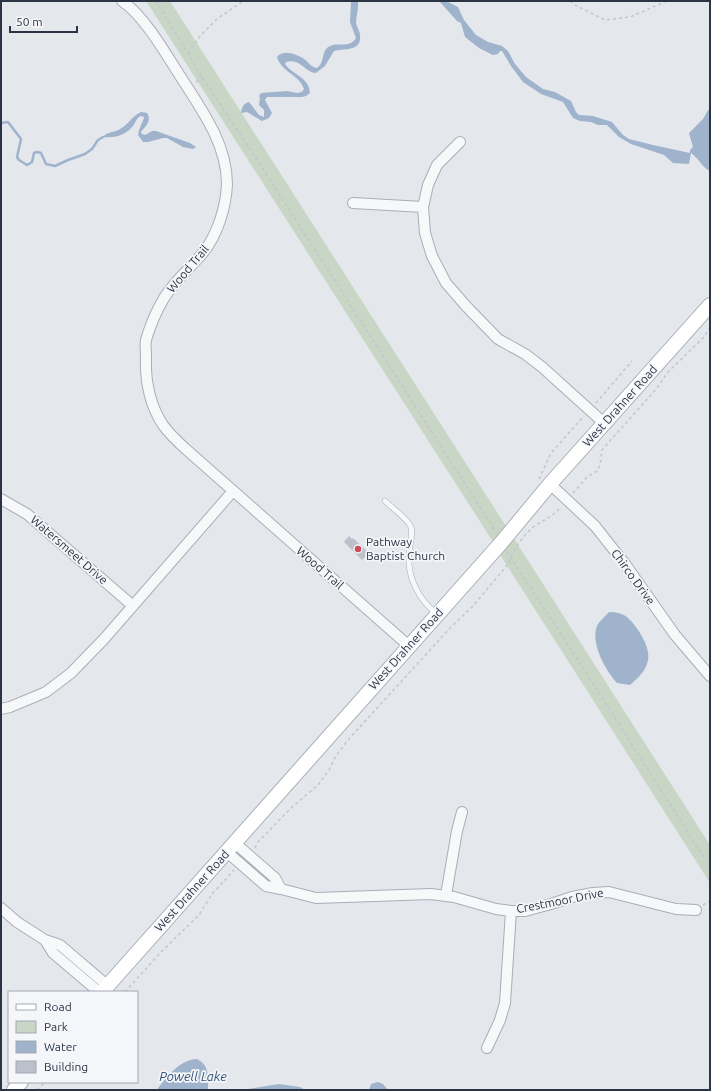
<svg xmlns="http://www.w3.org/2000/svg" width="711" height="1091" viewBox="0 0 711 1091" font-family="Ubuntu,sans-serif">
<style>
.green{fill:#c9d6c5}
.water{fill:#9fb4cc}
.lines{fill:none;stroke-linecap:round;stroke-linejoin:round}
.stream{stroke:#9fb4cc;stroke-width:2.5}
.building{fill:#bbc0ca}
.lane-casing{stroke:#a9aeb7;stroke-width:6}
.street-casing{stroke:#a9aeb7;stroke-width:12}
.secondary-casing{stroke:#a9aeb7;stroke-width:16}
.path{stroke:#c2c5cb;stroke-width:1.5;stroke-dasharray:3 3;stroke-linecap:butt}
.lane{stroke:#f7f8fa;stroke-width:5}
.street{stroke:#f7f8fa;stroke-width:10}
.secondary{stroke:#fff;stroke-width:14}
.poi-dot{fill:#d1495b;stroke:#f4f6f9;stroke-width:1.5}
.labels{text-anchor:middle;stroke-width:3.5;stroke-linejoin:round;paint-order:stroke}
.street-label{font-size:12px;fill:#2b3445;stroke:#f4f6f9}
.poi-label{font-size:12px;fill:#2b3445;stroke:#f4f6f9;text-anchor:start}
.water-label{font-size:13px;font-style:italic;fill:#34527a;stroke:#f4f6f9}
</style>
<rect width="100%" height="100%" fill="#e4e7ec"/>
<path class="green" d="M 146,1 L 170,1 L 710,845 L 710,883 L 497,550 L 497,548 Z"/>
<path class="water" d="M 351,1 L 358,1 C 359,9 356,16 356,23 C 357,28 360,31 360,35 C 362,52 344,48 334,51 L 325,66 L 316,73 C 305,73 301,58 286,62 L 285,64 C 293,75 309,77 310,93 L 306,96 L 302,97 L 267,97 L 265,100 L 272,113 L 269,118 L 262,121 L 247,112 L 241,113 C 242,107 243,104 249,102 L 259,115 L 264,117 L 264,110 L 259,105 L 260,98 L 259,96 L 261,93 L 287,91 L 297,93 L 302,92 L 304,89 C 300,75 281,72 277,57 C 283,49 297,54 304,59 C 309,62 310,67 317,68 C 325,62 321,54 327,48 C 336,40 349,50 356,38 L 350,22 Z
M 439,1 L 446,1 L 458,7 L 464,20 L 476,35 L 488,42 L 502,46 L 508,51 L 515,64 L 526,77 L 543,89 L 555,92 L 571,101 L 576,112 L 579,115 L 593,116 L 612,122 L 623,135 L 629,139 L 653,145 L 690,153 L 690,150 L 693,147 L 689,133 L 703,119 L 710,107 L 710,171 C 703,168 698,158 691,153 L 689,164 L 673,163 L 664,155 L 631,144 L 619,137 L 607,125 L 598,125 L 591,122 L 580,121 L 573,118 L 563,102 L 541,94 L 523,82 L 511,66 L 502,51 L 500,51 L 498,54 L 493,55 L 479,48 L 465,37 L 461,23 L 457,21 Z
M 141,112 L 147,113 C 152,121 146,126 141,132 L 142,134 L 145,135 L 152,131 L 156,131 L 190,143 L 196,147 L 193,149 L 183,147 L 167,138 L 163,138 L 148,142 L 143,142 L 138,135 L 139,130 L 144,118 L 144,117 L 141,116 C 136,118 136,122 133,126 C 125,136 114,138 103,137 C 108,131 114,133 120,129 C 128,125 132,116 141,112 Z
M 609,612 C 615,612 622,613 627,617 C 637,626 651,647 648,660 C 646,671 638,678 630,685 L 617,683 C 606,671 590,643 597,626 C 599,621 606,616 609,612 Z
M 197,1059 C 210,1065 208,1079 208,1090 L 158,1090 L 158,1088 C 168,1076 179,1060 197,1059 Z
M 378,1082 L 383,1084 L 388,1090 L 369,1090 L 371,1084 Z
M 279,1084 L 300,1087 L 305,1090 L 241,1090 Z"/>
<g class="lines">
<path class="stream" d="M 1,123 L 8,122 L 21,139 L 17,157 L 19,160 L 27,165 L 32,162 L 34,153 L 37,152 L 41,153 L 46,164 L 55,166 L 68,160 L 85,154 L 92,149 L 98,140 L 103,137"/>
</g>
<path class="building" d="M 349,536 L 352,539 L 353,538 L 369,553 L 362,560 L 344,542 Z"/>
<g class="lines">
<defs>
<path id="lane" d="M 385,501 C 391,507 408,519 411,527 C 413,534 410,545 409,552 C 407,577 418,599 437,614"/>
<path id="street" d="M 122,1 C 146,17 168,58 184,82 C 204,113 227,146 227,184 C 226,208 217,236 202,254 C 189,269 174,282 164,298 C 157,310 150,326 146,340 C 145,345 146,350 146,355 C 145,379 149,404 163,425 C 170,435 179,443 188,451 L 409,646
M 460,142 L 437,165 L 428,185 L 423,207 L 425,233 L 432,256 L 446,283 L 466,306 L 498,339 L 525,354 L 542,367 L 604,423
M 353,203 L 423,207
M 550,484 L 595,526 L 625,564 L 675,635 L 710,676
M 1,499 L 27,514 L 133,606
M 1,709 L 10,707 L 46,692 L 71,673 L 104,639 L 233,491
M 227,852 L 266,886 L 281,889 L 275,878 L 235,843
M 281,889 L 316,898 L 431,894 L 454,897 L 496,909 L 511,911 L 525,911 L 551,904 L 572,897 L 593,893 L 609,892 L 676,909 L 696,910
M 446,895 L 457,831 L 462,812
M 1,908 L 17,922 L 45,940
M 99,992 L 53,953 L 45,940 L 60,945 L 108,986
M 487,1048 L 500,1020 L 505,1003 L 511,911"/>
<path id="secondary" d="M 102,992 L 501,543 L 550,484 L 710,305
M 14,1090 L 21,1082"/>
</defs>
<use href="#lane" class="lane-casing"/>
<use href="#street" class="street-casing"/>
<use href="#secondary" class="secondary-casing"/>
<path class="path" d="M 156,1 L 202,77 L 263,169 L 496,532
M 570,1 L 575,5 L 605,20 L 630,17 L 667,1
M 188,53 L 201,35 L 217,19 L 243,1
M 196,82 L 202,77
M 596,403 L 632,361
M 539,479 L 551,453 L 584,416
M 573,493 L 587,477 L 597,471 L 600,465 L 602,450 L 657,388 L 668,372 L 704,337 L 710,327
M 507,552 L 578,660 L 710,867
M 255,848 L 257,843 L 291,808 L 318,785 L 329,770 L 336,756 L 348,740 L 451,627 L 473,606 L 509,563 C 512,551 526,531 536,525 C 546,519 553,516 561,507
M 703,905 L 710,901
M 125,992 L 161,952 L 199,915 L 212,894 L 234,870
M 37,1090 L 45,1082"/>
<use href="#lane" class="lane"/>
<use href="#street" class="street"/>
<use href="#secondary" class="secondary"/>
</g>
<circle class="poi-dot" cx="358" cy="549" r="4"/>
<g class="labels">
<g class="street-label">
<text transform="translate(188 269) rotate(-50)" y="4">Wood Trail</text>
<text transform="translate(620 406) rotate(-48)" y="4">West Drahner Road</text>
<text transform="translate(69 550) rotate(41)" y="4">Watersmeet Drive</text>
<text transform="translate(320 568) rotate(41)" y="4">Wood Trail</text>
<text transform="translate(633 577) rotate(54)" y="4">Chirco Drive</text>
<text transform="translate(406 649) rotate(-48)" y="4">West Drahner Road</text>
<text transform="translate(192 891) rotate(-48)" y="4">West Drahner Road</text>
<text transform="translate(560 901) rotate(-11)" y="4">Crestmoor Drive</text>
</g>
<g class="poi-label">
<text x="366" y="546">Pathway<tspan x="366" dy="14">Baptist Church</tspan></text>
</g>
<g class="water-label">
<text x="193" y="1081">Powell Lake</text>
</g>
</g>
<rect width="711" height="1091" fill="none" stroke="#2b3445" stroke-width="4"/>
<rect x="8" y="991" width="130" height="92" fill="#f4f6f9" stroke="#a4a8b1"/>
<rect x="16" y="1004" width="20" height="6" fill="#ffffff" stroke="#a4a8b1"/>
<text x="44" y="1011" font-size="12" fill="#2b3445">Road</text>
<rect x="16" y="1021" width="20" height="12" fill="#c9d6c5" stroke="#a4a8b1"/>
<text x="44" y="1031" font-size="12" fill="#2b3445">Park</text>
<rect x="16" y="1041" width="20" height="12" fill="#9fb4cc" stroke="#a4a8b1"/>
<text x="44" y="1051" font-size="12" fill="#2b3445">Water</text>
<rect x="16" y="1061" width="20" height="12" fill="#bbc0ca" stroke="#a4a8b1"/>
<text x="44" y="1071" font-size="12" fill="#2b3445">Building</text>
<path d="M10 26v6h67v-6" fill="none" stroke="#2b3445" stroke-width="2"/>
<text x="16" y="26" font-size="12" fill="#2b3445" stroke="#f4f6f9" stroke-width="3" paint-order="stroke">50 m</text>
</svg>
